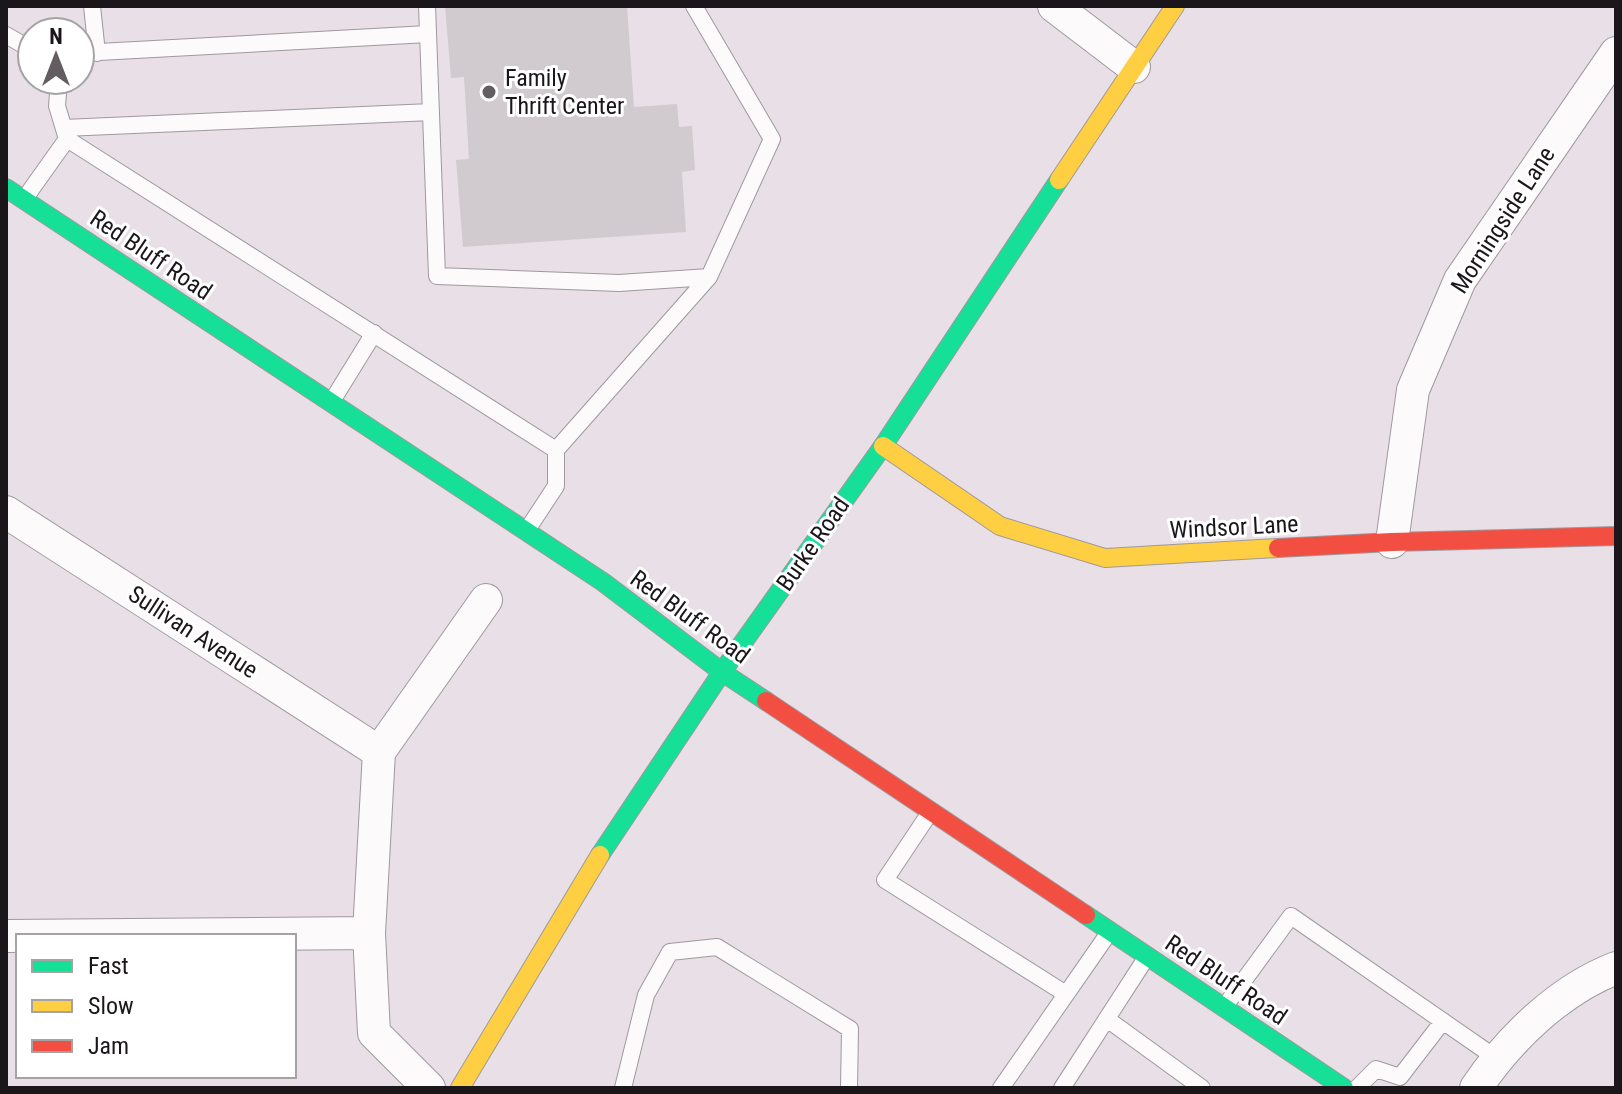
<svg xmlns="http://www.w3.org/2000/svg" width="1622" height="1094" viewBox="0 0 1622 1094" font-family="'Roboto Condensed',sans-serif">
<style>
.building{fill:#d1cace}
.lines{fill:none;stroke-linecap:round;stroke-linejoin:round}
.lane-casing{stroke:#9f989d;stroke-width:18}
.street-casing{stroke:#9f989d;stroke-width:34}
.fast-casing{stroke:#9f989d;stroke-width:20}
.slow-casing{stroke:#9f989d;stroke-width:20}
.jam-casing{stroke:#9f989d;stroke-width:20}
.lane{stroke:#fcfafb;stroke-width:16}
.street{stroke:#fcfafb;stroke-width:32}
.fast{stroke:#16e098;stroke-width:18}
.slow{stroke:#ffcf43;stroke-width:18}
.jam{stroke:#f24e42;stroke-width:18}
.poi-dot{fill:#635d61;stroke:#fff;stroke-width:3}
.labels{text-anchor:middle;stroke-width:6;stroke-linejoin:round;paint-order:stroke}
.poi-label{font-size:24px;fill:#1b161a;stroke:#fff;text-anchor:start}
.street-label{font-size:24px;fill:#1b161a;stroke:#fff}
</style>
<rect width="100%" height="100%" fill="#e8e0e6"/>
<path class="building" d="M 445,6 L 627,6 L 634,107 L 677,104 L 679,127 L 692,126 L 695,170 L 682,172 L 686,232 L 463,247 L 456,160 L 469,159 L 464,77 L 451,78 Z"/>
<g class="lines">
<defs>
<path id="lane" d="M 92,6 L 97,53
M 427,6 L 437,276 L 619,283 L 709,277 L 772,139 L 694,6
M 6,35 L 32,50
M 80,53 L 428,34
M 59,80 L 57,106 L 67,139 L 556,450 L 709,277
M 64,128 L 431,112
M 25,198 L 67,139
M 332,401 L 374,333
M 527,530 L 556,486 L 556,450
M 929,814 L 885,880 L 1066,994
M 1225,1006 L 1291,916 L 1496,1058
M 1107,1019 L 1202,1088
M 623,1088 L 646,995 L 670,952 L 717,947 L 850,1029 L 849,1088
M 1001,1088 L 1108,934
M 1062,1088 L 1146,958
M 1357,1088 L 1376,1069 L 1400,1077 L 1443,1021"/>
<path id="street" d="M 1054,6 L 1134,67
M 6,512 L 379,752
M 1392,542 L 1413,390 L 1460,280 L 1616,53
M 6,936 L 369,933
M 429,1088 L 374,1033 L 369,933 L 379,752 L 486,600
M 1476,1088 C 1509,1039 1559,990 1616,968"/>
<path id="fast" d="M 6,188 L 603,582 L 722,672 L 766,701
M 600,855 L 722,672 L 883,446 L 1059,180
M 1086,915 L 1344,1088"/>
<path id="slow" d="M 1059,180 L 1175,6
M 883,446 L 1000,526 L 1105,558 L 1278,548
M 460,1088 L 600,855"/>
<path id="jam" d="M 1278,548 L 1392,542 L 1616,536
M 766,701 L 1086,915"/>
</defs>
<use href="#lane" class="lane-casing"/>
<use href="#street" class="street-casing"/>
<use href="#fast" class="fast-casing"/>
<use href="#slow" class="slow-casing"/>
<use href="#jam" class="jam-casing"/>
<use href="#lane" class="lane"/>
<use href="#street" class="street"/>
<use href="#fast" class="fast"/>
<use href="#slow" class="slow"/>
<use href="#jam" class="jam"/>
</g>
<circle class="poi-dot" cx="489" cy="92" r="8"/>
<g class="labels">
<g class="poi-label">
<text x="505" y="86">Family<tspan x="505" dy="28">Thrift Center</tspan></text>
</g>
<g class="street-label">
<text transform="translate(1503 220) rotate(-57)" y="8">Morningside Lane</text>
<text transform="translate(151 255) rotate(34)" y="8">Red Bluff Road</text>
<text transform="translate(1234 527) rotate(-3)" y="8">Windsor Lane</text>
<text transform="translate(813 544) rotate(-55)" y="8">Burke Road</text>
<text transform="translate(690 617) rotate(36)" y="8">Red Bluff Road</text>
<text transform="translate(193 632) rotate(33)" y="8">Sullivan Avenue</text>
<text transform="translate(1226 980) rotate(34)" y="8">Red Bluff Road</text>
</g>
</g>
<rect width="1622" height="1094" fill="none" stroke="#1b161a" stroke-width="16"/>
<rect x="16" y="934" width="280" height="144" fill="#ffffff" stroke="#a4a2a3" stroke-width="2"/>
<rect x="32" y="960" width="40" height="12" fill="#16e098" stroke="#a4a2a3" stroke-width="2"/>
<text x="88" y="974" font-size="24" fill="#1b161a">Fast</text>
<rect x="32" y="1000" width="40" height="12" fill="#ffcf43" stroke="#a4a2a3" stroke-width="2"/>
<text x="88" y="1014" font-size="24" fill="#1b161a">Slow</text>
<rect x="32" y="1040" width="40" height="12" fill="#f24e42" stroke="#a4a2a3" stroke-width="2"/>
<text x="88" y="1054" font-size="24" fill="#1b161a">Jam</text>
<g transform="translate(56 56)"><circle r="38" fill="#ffffff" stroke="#a4a2a3" stroke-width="2"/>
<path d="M0-6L14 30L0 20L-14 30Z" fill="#635d61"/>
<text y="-12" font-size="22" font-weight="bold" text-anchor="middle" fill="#1b161a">N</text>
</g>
</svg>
